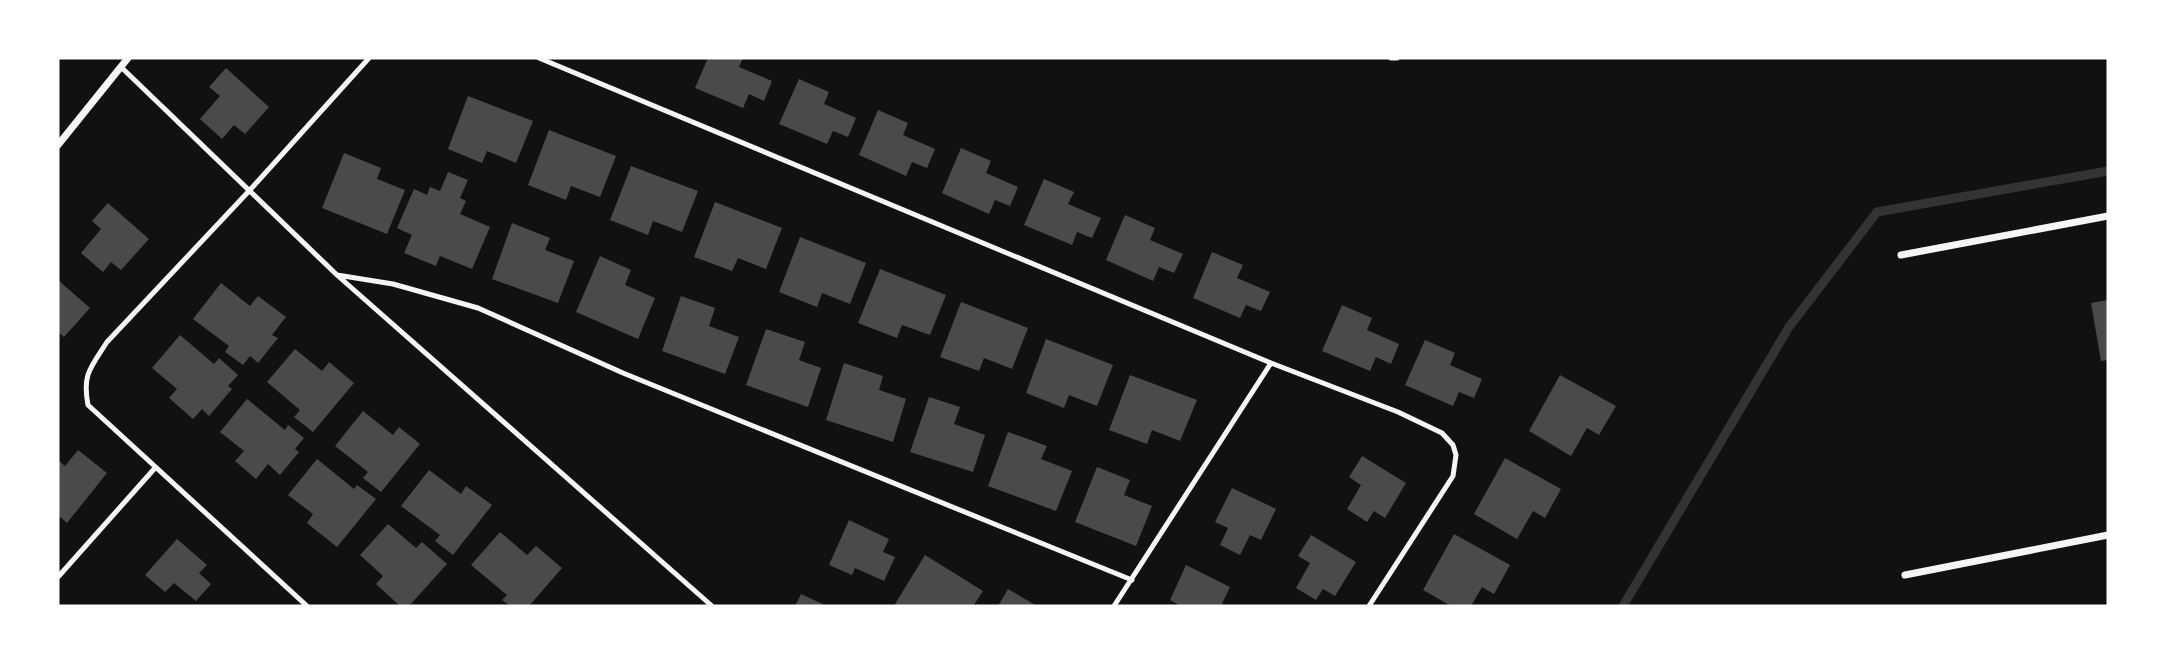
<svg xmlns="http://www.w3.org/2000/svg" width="2166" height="664" viewBox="0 0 2166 664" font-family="'Public Sans',sans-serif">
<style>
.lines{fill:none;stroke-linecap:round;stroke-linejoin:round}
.stream{stroke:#333;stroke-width:9}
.building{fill:#4a4a4a}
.service{stroke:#f5f5f5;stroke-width:5}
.minor{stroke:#f5f5f5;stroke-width:7}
</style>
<rect width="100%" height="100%" fill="#111"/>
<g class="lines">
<path class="stream" d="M 1623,606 L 1789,327 L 1877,212 L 2108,171"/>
</g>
<path class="building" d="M 708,58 L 743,58 L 739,67 L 772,81 L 764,101 L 749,94 L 743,108 L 695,88 Z
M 226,68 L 269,107 L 245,134 L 234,125 L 222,139 L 200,119 L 220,96 L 209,87 Z
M 799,79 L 829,92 L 824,104 L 856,118 L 848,137 L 833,131 L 827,144 L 779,124 Z
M 468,96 L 533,121 L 516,163 L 487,151 L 482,163 L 448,149 Z
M 878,110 L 908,123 L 903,135 L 935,149 L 927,168 L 912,162 L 906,176 L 859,155 Z
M 549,130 L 616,156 L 600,197 L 571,186 L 566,200 L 528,185 Z
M 961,148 L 991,161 L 986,173 L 1018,187 L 1010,206 L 995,200 L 989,214 L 942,193 Z
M 344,153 L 381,168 L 377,179 L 405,190 L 387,234 L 322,208 Z
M 631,166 L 698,191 L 682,232 L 653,221 L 648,235 L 610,220 Z
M 448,172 L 468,180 L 460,198 L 466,201 L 460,214 L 490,227 L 472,269 L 440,256 L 436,266 L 404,253 L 412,235 L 397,228 L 414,189 L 427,195 L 430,187 L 440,191 Z
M 1044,179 L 1074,192 L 1068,204 L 1101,218 L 1092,238 L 1077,232 L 1072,245 L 1024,225 Z
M 715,202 L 782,228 L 766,269 L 738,258 L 732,271 L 694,257 Z
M 108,203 L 149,239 L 121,270 L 111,262 L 103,272 L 81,253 L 101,229 L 92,221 Z
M 1125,215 L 1155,228 L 1150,240 L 1183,254 L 1174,273 L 1159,267 L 1153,281 L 1106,260 Z
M 512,223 L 550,238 L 545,250 L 574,261 L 558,303 L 492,279 Z
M 800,237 L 866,263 L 850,304 L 822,293 L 817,307 L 779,292 Z
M 1212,252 L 1243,265 L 1237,278 L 1270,292 L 1261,311 L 1246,305 L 1240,318 L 1193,298 Z
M 600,256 L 631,270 L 625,285 L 655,298 L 638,339 L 576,312 Z
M 880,269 L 946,295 L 930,335 L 902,325 L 897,338 L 858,323 Z
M 58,280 L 90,308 L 64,337 L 58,332 Z
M 221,283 L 250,306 L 258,296 L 286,317 L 272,335 L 278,338 L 258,363 L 250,356 L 243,365 L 225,352 L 229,346 L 193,319 Z
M 681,296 L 715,308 L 709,326 L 739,337 L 725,374 L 662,351 Z
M 2108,300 L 2108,360 L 2101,361 L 2091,303 Z
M 961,302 L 1028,328 L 1012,369 L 984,358 L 979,371 L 940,357 Z
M 1342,305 L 1372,318 L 1367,330 L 1399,344 L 1391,364 L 1376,357 L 1370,371 L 1322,351 Z
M 766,329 L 805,342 L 799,360 L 821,368 L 808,407 L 746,385 Z
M 180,335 L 214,364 L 219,358 L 238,375 L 228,386 L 232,389 L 209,416 L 202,409 L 193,419 L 169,398 L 177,389 L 152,368 Z
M 1046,339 L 1113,365 L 1097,406 L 1069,395 L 1064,408 L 1026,393 Z
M 1425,340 L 1455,353 L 1450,365 L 1482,379 L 1474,398 L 1459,392 L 1453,406 L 1405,385 Z
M 295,349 L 322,371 L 329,362 L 354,383 L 313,432 L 294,417 L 300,410 L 267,382 Z
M 844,363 L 883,376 L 879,390 L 906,399 L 893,442 L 826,420 Z
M 1130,375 L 1197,400 L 1180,441 L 1152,430 L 1147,444 L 1109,430 Z
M 1560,375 L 1616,406 L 1599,435 L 1587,428 L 1571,456 L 1529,431 Z
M 929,397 L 960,407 L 954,424 L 985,435 L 973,472 L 910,452 Z
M 247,399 L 285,430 L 288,425 L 304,438 L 295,449 L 299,452 L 280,475 L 268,464 L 256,479 L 235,461 L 244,451 L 220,432 Z
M 363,411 L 393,435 L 399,427 L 420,444 L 381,492 L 363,478 L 368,472 L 335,446 Z
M 1008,432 L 1047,446 L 1041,459 L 1072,471 L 1056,511 L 988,486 Z
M 78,450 L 107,473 L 67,523 L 58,515 L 58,460 L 65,466 Z
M 1362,456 L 1406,483 L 1385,518 L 1374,511 L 1367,522 L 1347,509 L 1361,485 L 1349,477 Z
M 1505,458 L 1561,489 L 1545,518 L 1533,511 L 1517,539 L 1474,514 Z
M 317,459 L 354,489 L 357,485 L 376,499 L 337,547 L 307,523 L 313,514 L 288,495 Z
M 1097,467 L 1130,480 L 1124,495 L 1152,506 L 1136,546 L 1075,522 Z
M 429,470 L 461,494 L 466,486 L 492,505 L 453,555 L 435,541 L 440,535 L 401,506 Z
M 1232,488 L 1276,509 L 1261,540 L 1250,535 L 1240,555 L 1220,545 L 1228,528 L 1215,522 Z
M 849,520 L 889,539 L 883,552 L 895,557 L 884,581 L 855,568 L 852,575 L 829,565 Z
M 388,524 L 416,548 L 422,542 L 447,564 L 409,606 L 400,606 L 376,584 L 383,576 L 360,555 Z
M 500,532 L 527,555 L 536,546 L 562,568 L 529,606 L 510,606 L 502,600 L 507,595 L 471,565 Z
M 1454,534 L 1510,565 L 1494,594 L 1482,587 L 1471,606 L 1451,606 L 1423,590 Z
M 1311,535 L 1356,562 L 1335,596 L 1323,589 L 1316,600 L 1296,588 L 1310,563 L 1298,556 Z
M 177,539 L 207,565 L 199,573 L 211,584 L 196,601 L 174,583 L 165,592 L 145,575 Z
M 925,555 L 983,591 L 973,606 L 899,606 L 895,604 Z
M 1186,565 L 1230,587 L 1221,606 L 1181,606 L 1170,600 Z
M 1008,589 L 1037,606 L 998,606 Z
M 801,594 L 827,606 L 795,606 Z"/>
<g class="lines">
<path class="service" d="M 539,58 L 1271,363 L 1398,412 L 1442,433 L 1453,445 L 1456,455 L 1453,476 L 1369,606
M 1391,58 L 1397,58
M 121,67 L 337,275 L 712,606
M 337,275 L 393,284 L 478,308 L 623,373 L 1132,580
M 58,577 L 155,468
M 307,606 L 88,405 C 82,374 91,367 107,342 L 249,191 L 369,58
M 1114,606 L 1271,363"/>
<path class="minor" d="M 58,145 L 128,58
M 1901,255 L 2108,216
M 1905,575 L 2108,535"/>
</g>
<rect width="2166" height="664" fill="none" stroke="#ffffff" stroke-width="119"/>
</svg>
